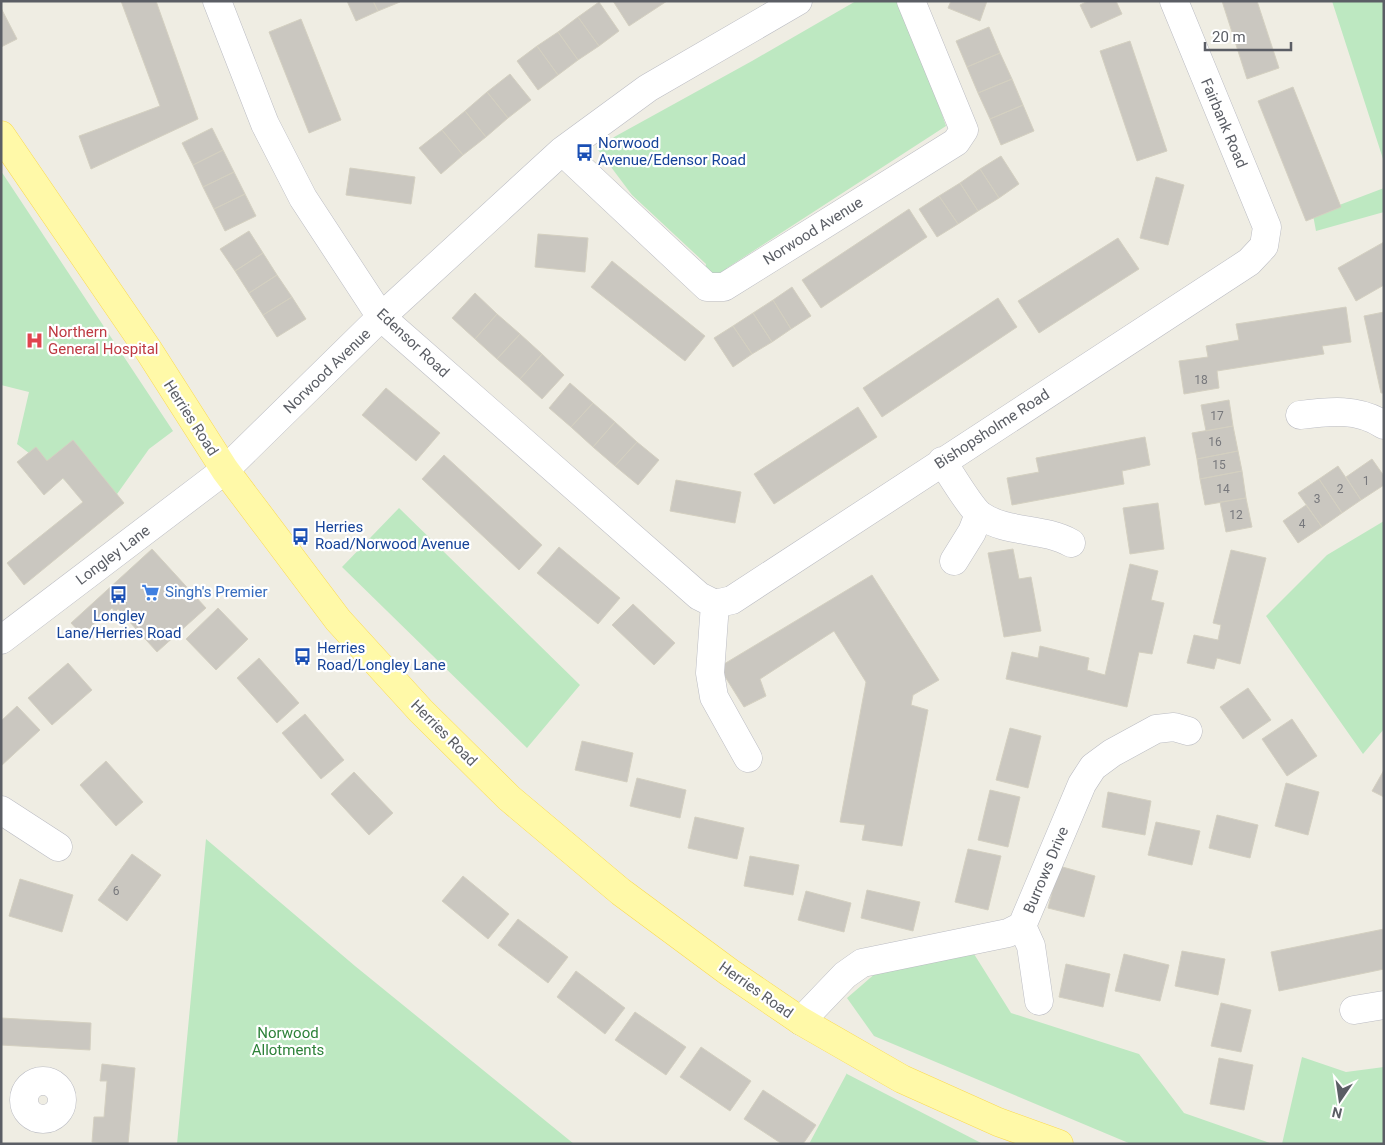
<svg xmlns="http://www.w3.org/2000/svg" width="1385" height="1145" viewBox="0 0 1385 1145" font-family="Roboto,sans-serif">
<style>
.green{fill:#bde8c1}
.building{fill:#cac7c0;stroke:#d4d0c1}
.lines{fill:none;stroke-linecap:round;stroke-linejoin:round}
.minor-casing{stroke:#bbbcc3;stroke-width:29}
.major-casing{stroke:#fbda50;stroke-width:29}
.minor{stroke:#fff;stroke-width:28}
.major{stroke:#fff9a8;stroke-width:28}
.labels{text-anchor:middle;stroke-width:4.5;stroke-linejoin:round;paint-order:stroke}
.number-label{font-size:12px;fill:#77787c}
.street-label{font-size:15px;fill:#5b5e65;stroke:#fff}
.transit-label{font-size:15px;fill:#164399;stroke:#fff;text-anchor:start}
.health-label{font-size:15px;fill:#be3a42;stroke:#fff;text-anchor:start}
.shop-label{font-size:15px;fill:#366cbe;stroke:#fff;text-anchor:start}
.park-label{font-size:15px;fill:#2e823a;stroke:#fff}
</style>
<rect width="100%" height="100%" fill="#efede3"/>
<path class="green" d="M 856,1 L 903,1 L 946,126 L 727,268 L 723,277 L 705,272 L 706,264 L 632,195 L 596,147 L 752,61 Z
M 1332,1 L 1384,1 L 1384,162 Z
M 1,171 L 173,431 L 149,449 L 105,511 L 17,444 L 29,392 L 1,385 Z
M 1384,188 L 1384,212 L 1316,231 L 1313,215 Z
M 399,508 L 580,685 L 527,748 L 342,567 Z
M 1384,521 L 1384,729 L 1363,754 L 1266,616 L 1327,555 Z
M 206,839 L 355,966 L 574,1144 L 177,1144 Z
M 969,946 L 1011,1013 L 1139,1054 L 1184,1113 L 1273,1144 L 1131,1144 L 874,1036 L 847,998 L 877,972 Z
M 1302,1057 L 1346,1072 L 1384,1067 L 1384,1144 L 1282,1144 Z
M 847,1073 L 847,1074 L 983,1144 L 809,1144 Z"/>
<path class="building" d="M 121,1 L 156,1 L 198,119 L 91,169 L 79,136 L 160,106 Z
M 347,1 L 373,1 L 378,11 L 356,21 Z
M 373,1 L 399,1 L 400,2 L 378,11 Z
M 613,1 L 667,1 L 629,26 Z
M 951,1 L 987,1 L 980,21 L 948,8 Z
M 1088,1 L 1116,1 L 1122,14 L 1091,28 L 1080,5 Z
M 1222,1 L 1257,1 L 1279,68 L 1247,79 Z
M 599,2 L 619,31 L 599,46 L 578,17 Z
M 1,8 L 17,39 L 1,47 Z
M 578,17 L 599,46 L 578,60 L 558,32 Z
M 301,19 L 341,120 L 309,133 L 269,32 Z
M 989,27 L 1000,53 L 967,67 L 956,41 Z
M 558,32 L 578,60 L 558,75 L 537,46 Z
M 1130,41 L 1167,151 L 1137,161 L 1100,51 Z
M 537,46 L 558,75 L 538,90 L 517,61 Z
M 1000,53 L 1012,79 L 978,93 L 967,67 Z
M 510,74 L 531,100 L 508,118 L 487,92 Z
M 1012,79 L 1023,105 L 990,119 L 978,93 Z
M 1293,87 L 1341,207 L 1306,221 L 1258,101 Z
M 487,92 L 508,118 L 486,137 L 465,111 Z
M 1023,105 L 1034,131 L 1001,145 L 990,119 Z
M 465,111 L 486,137 L 463,155 L 442,130 Z
M 212,128 L 223,150 L 193,165 L 182,143 Z
M 442,130 L 463,155 L 441,174 L 419,148 Z
M 223,150 L 234,172 L 203,187 L 193,165 Z
M 1001,156 L 1019,184 L 999,198 L 980,169 Z
M 350,168 L 415,177 L 411,204 L 346,195 Z
M 980,169 L 999,198 L 978,211 L 960,183 Z
M 234,172 L 245,194 L 214,209 L 203,187 Z
M 1156,177 L 1184,185 L 1168,245 L 1140,238 Z
M 960,183 L 978,211 L 958,224 L 939,196 Z
M 245,194 L 256,216 L 225,231 L 214,209 Z
M 939,196 L 958,224 L 937,237 L 919,209 Z
M 909,209 L 927,237 L 821,308 L 802,280 Z
M 249,231 L 263,253 L 235,271 L 220,249 Z
M 538,234 L 588,238 L 585,272 L 535,267 Z
M 1118,238 L 1139,269 L 1039,333 L 1018,301 Z
M 1384,242 L 1384,285 L 1356,301 L 1338,268 Z
M 263,253 L 277,275 L 249,293 L 235,271 Z
M 612,261 L 705,336 L 685,361 L 591,287 Z
M 277,275 L 292,297 L 263,315 L 249,293 Z
M 792,287 L 811,316 L 791,329 L 773,300 Z
M 475,293 L 497,314 L 475,339 L 452,318 Z
M 292,297 L 306,319 L 277,337 L 263,315 Z
M 998,298 L 1017,327 L 882,417 L 863,388 Z
M 773,300 L 791,329 L 772,342 L 753,313 Z
M 1346,307 L 1351,342 L 1322,346 L 1324,354 L 1217,371 L 1219,388 L 1184,394 L 1179,361 L 1208,357 L 1206,346 L 1239,340 L 1236,324 Z
M 1384,312 L 1384,393 L 1381,393 L 1364,316 Z
M 753,313 L 772,342 L 752,354 L 733,326 Z
M 497,314 L 520,334 L 497,359 L 475,339 Z
M 733,326 L 752,354 L 733,367 L 714,338 Z
M 520,334 L 542,354 L 520,379 L 497,359 Z
M 542,354 L 564,375 L 542,399 L 520,379 Z
M 570,383 L 593,403 L 571,427 L 549,408 Z
M 386,388 L 440,433 L 416,461 L 362,415 Z
M 1229,400 L 1233,426 L 1206,431 L 1201,405 Z
M 593,403 L 615,422 L 593,447 L 571,427 Z
M 858,407 L 877,437 L 774,504 L 754,474 Z
M 615,422 L 637,442 L 615,466 L 593,447 Z
M 1233,426 L 1238,451 L 1197,459 L 1192,433 Z
M 1145,437 L 1150,465 L 1122,471 L 1124,484 L 1012,505 L 1007,478 L 1039,472 L 1036,458 Z
M 73,440 L 124,503 L 24,585 L 7,563 L 83,502 L 63,478 L 44,495 L 17,462 L 36,447 L 47,461 Z
M 637,442 L 659,460 L 638,485 L 615,466 Z
M 1238,451 L 1242,471 L 1200,479 L 1197,459 Z
M 444,455 L 542,545 L 519,570 L 422,479 Z
M 1372,459 L 1384,476 L 1384,485 L 1361,500 L 1346,477 Z
M 1338,466 L 1361,500 L 1342,513 L 1319,479 Z
M 1242,471 L 1246,498 L 1205,505 L 1200,479 Z
M 1319,479 L 1342,513 L 1322,527 L 1298,493 Z
M 676,480 L 741,492 L 735,523 L 670,511 Z
M 1246,498 L 1252,527 L 1226,532 L 1220,502 Z
M 1158,503 L 1164,549 L 1130,554 L 1123,508 Z
M 1306,505 L 1322,527 L 1298,543 L 1283,521 Z
M 559,547 L 620,598 L 598,624 L 537,573 Z
M 152,549 L 206,608 L 157,652 L 118,609 L 115,612 L 112,608 L 82,635 L 71,623 Z
M 1013,549 L 1019,579 L 1031,577 L 1041,631 L 1004,637 L 988,553 Z
M 1231,550 L 1266,558 L 1240,664 L 1217,658 L 1214,669 L 1187,663 L 1194,635 L 1218,640 L 1221,625 L 1213,623 Z
M 1130,564 L 1158,571 L 1151,600 L 1164,603 L 1152,654 L 1139,652 L 1127,707 L 1006,679 L 1012,652 L 1038,658 L 1040,646 L 1089,658 L 1087,670 L 1105,675 Z
M 872,575 L 939,680 L 913,695 L 911,705 L 928,710 L 902,846 L 862,840 L 865,825 L 840,822 L 866,682 L 834,631 L 760,679 L 766,696 L 744,707 L 719,667 Z
M 633,604 L 675,643 L 654,665 L 612,625 Z
M 218,608 L 248,639 L 216,670 L 186,639 Z
M 259,658 L 299,703 L 277,723 L 237,678 Z
M 68,663 L 92,690 L 52,725 L 28,698 Z
M 1248,688 L 1271,720 L 1243,739 L 1220,707 Z
M 17,706 L 40,730 L 1,766 L 1,721 Z
M 305,714 L 344,760 L 321,779 L 282,733 Z
M 1292,719 L 1317,756 L 1287,776 L 1262,739 Z
M 1010,728 L 1041,736 L 1028,788 L 996,780 Z
M 582,741 L 633,753 L 627,782 L 575,770 Z
M 106,761 L 143,802 L 116,826 L 80,785 Z
M 1384,770 L 1384,797 L 1372,791 Z
M 354,772 L 393,813 L 369,835 L 331,794 Z
M 637,778 L 686,790 L 680,818 L 630,806 Z
M 1286,783 L 1319,792 L 1308,835 L 1275,826 Z
M 990,790 L 1020,797 L 1008,847 L 978,840 Z
M 1108,792 L 1151,801 L 1145,835 L 1102,827 Z
M 1217,815 L 1258,825 L 1250,858 L 1209,848 Z
M 695,817 L 744,828 L 737,859 L 688,848 Z
M 1156,822 L 1200,831 L 1192,865 L 1148,855 Z
M 968,849 L 1001,856 L 988,910 L 955,902 Z
M 132,854 L 161,875 L 127,921 L 98,900 Z
M 750,856 L 799,865 L 793,895 L 744,886 Z
M 1059,866 L 1095,876 L 1084,917 L 1048,908 Z
M 463,876 L 509,914 L 488,939 L 442,901 Z
M 20,879 L 73,895 L 62,932 L 9,916 Z
M 867,890 L 920,902 L 913,931 L 861,918 Z
M 806,891 L 851,903 L 844,932 L 798,920 Z
M 518,919 L 568,957 L 548,983 L 498,945 Z
M 1384,929 L 1384,969 L 1279,991 L 1271,952 Z
M 1182,951 L 1225,959 L 1218,995 L 1175,986 Z
M 1124,954 L 1169,965 L 1160,1001 L 1115,991 Z
M 1066,964 L 1110,974 L 1103,1007 L 1059,997 Z
M 576,971 L 625,1008 L 605,1034 L 557,997 Z
M 1221,1003 L 1251,1010 L 1241,1052 L 1211,1046 Z
M 635,1012 L 686,1047 L 666,1075 L 615,1040 Z
M 1,1018 L 91,1023 L 90,1050 L 1,1045 Z
M 701,1047 L 751,1081 L 730,1111 L 680,1077 Z
M 1219,1058 L 1253,1065 L 1244,1110 L 1210,1104 Z
M 102,1064 L 135,1068 L 128,1144 L 92,1142 L 94,1117 L 104,1117 L 107,1081 L 100,1081 Z
M 763,1090 L 816,1125 L 803,1144 L 782,1144 L 744,1119 Z"/>
<g class="lines">
<defs>
<path id="minor" d="M 217,1 L 265,124 L 303,198 L 381,317 L 699,596 L 715,604
M 562,151 L 707,287 L 724,287 L 956,142 L 964,130 L 911,1
M 1300,415 C 1330,411 1358,408 1384,425
M 942,461 C 950,473 970,507 980,515 C 1007,534 1043,527 1071,543
M 954,561 L 972,532 L 979,514
M 715,604 L 732,600 L 1249,262 L 1264,246 L 1267,227 L 1174,1
M 715,604 L 710,673 L 714,697 L 748,758
M 1,640 L 225,470 L 381,317 L 562,151 L 648,88 L 798,1
M 1,810 L 58,847
M 1022,926 L 1031,946 L 1039,1001
M 1354,1010 L 1384,1005
M 801,1021 L 845,975 L 862,963 L 1008,933 L 1022,926 L 1082,784 L 1093,767 L 1112,753 L 1156,729 L 1174,727 L 1188,731
M24 1100a19 19 0 1 1 38 0a19 19 0 1 1-38 0Z"/>
<path id="major" d="M 1,135 L 149,351 L 225,470 L 338,620 L 421,711 L 509,798 L 621,892 L 729,972 L 801,1021 L 902,1079 L 998,1122 L 1059,1144"/>
</defs>
<use href="#minor" class="minor-casing"/>
<use href="#major" class="major-casing"/>
<use href="#minor" class="minor"/>
<use href="#major" class="major"/>
</g>
<defs>
<symbol id="bus-bare" viewBox="-9 -9 18 18"><path d="M-5-6H5V4H4V6H2V4H-2V6H-4V4H-5ZM-3.5-4V0h7V-4ZM-3.5 1.2v1.5H-2V1.2ZM2 1.2v1.5H3.5V1.2Z" fill="#1a4fb4" stroke="#fff" stroke-width="2.5" paint-order="stroke"/></symbol>
<symbol id="hospital-bare" viewBox="-9 -9 18 18"><path d="M-5-5h3v3.5h4V-5h3V5h-3V1.5h-4V5h-3Z" fill="#e0444e" stroke="#fff" stroke-width="2.5" paint-order="stroke"/></symbol>
<symbol id="supermarket-bare" viewBox="-9 -9 18 18"><path d="M-6-5.5h2.5l.6 2H6L4.5 2H-2.5L-4.4-4H-6ZM-1.5 3.2a1.3 1.3 0 1 0 .1 0ZM3 3.2a1.3 1.3 0 1 0 .1 0Z" fill="#3f7fe0" stroke="#fff" stroke-width="2.5" paint-order="stroke"/></symbol>
</defs>
<g fill-rule="evenodd">
<use href="#bus-bare" x="572" y="140" width="25" height="25"/>
<use href="#hospital-bare" x="22" y="328" width="25" height="25"/>
<use href="#bus-bare" x="288" y="524" width="25" height="25"/>
<use href="#supermarket-bare" x="138" y="580" width="25" height="25"/>
<use href="#bus-bare" x="106" y="582" width="25" height="25"/>
<use href="#bus-bare" x="290" y="644" width="25" height="25"/>
</g>
<g class="labels">
<g class="number-label">
<text x="1201" y="384">18</text>
<text x="1217" y="420">17</text>
<text x="1215" y="446">16</text>
<text x="1219" y="469">15</text>
<text x="1366" y="485">1</text>
<text x="1223" y="493">14</text>
<text x="1340" y="493">2</text>
<text x="1317" y="503">3</text>
<text x="1236" y="519">12</text>
<text x="1302" y="528">4</text>
<text x="116" y="895">6</text>
</g>
<g class="street-label">
<text transform="translate(1224 123) rotate(67)" y="5">Fairbank Road</text>
<text transform="translate(813 231) rotate(-32)" y="5">Norwood Avenue</text>
<text transform="translate(413 343) rotate(43)" y="5">Edensor Road</text>
<text transform="translate(327 371) rotate(-44)" y="5">Norwood Avenue</text>
<text transform="translate(191 418) rotate(57)" y="5">Herries Road</text>
<text transform="translate(992 429) rotate(-33)" y="5">Bishopsholme Road</text>
<text transform="translate(113 555) rotate(-37)" y="5">Longley Lane</text>
<text transform="translate(444 733) rotate(45)" y="5">Herries Road</text>
<text transform="translate(1046 870) rotate(-67)" y="5">Burrows Drive</text>
<text transform="translate(756 990) rotate(35)" y="5">Herries Road</text>
</g>
<g class="transit-label">
<text x="598" y="148">Norwood<tspan x="598" dy="17">Avenue/Edensor Road</tspan></text>
<text x="315" y="532">Herries<tspan x="315" dy="17">Road/Norwood Avenue</tspan></text>
<text x="119" y="621" text-anchor="middle">Longley<tspan x="119" dy="17">Lane/Herries Road</tspan></text>
<text x="317" y="653">Herries<tspan x="317" dy="17">Road/Longley Lane</tspan></text>
</g>
<g class="health-label">
<text x="48" y="337">Northern<tspan x="48" dy="17">General Hospital</tspan></text>
</g>
<g class="shop-label">
<text x="165" y="597">Singh's Premier</text>
</g>
<g class="park-label">
<text x="288" y="1038">Norwood<tspan x="288" dy="17">Allotments</tspan></text>
</g>
</g>
<rect width="1385" height="1145" fill="none" stroke="#5b5e65" stroke-width="5"/>
<g transform="translate(1340 1100) rotate(193)" stroke="#ffffff" stroke-width="4" paint-order="stroke">
<path d="M0-4L9 19L0 12L-9 19Z" fill="#5b5e65"/>
<text y="-8" font-size="14" font-weight="bold" text-anchor="middle" fill="#5b5e65">N</text>
</g>
<path d="M1205 42v8h86v-8" fill="none" stroke="#5b5e65" stroke-width="2.5"/>
<text x="1212" y="42" font-size="15" fill="#5b5e65" stroke="#ffffff" stroke-width="4" paint-order="stroke">20 m</text>
</svg>
